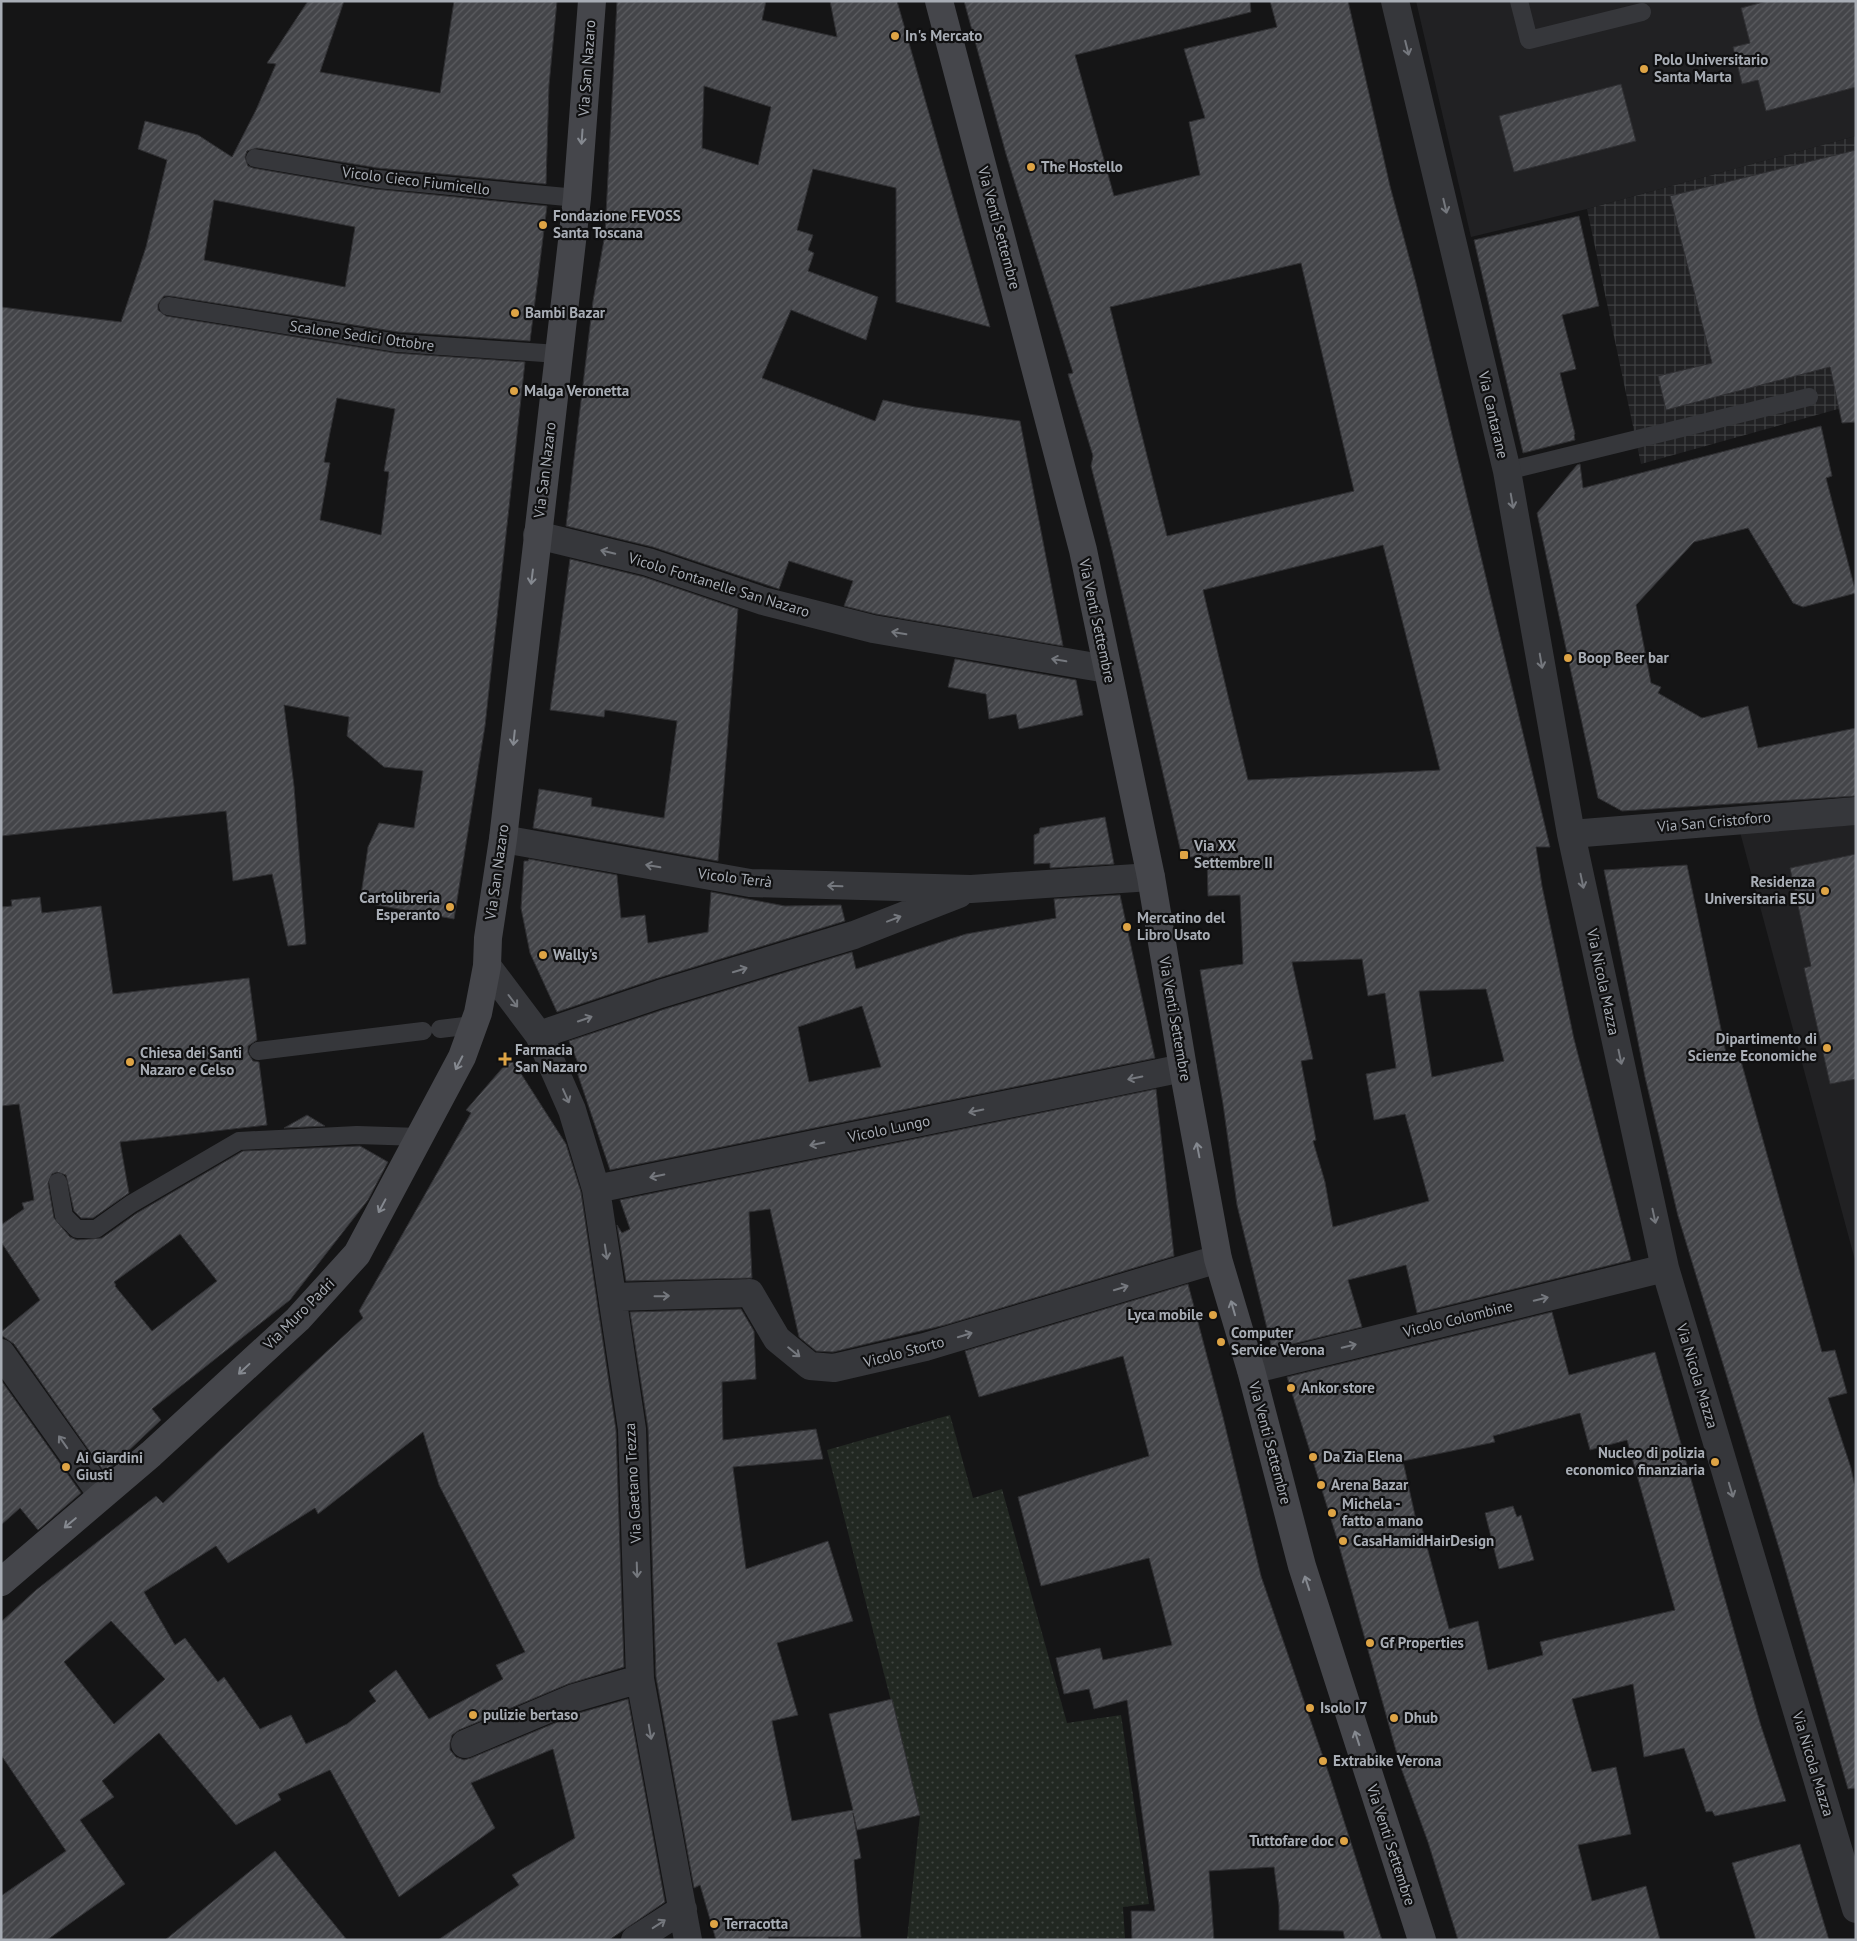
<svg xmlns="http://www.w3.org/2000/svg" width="1857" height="1941" viewBox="0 0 1857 1941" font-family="'PT Sans',sans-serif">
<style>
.built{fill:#212123}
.industrial{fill:url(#industrial-grid)}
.garden{fill:url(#garden-dots)}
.building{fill:url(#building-hatch);stroke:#2f2f32;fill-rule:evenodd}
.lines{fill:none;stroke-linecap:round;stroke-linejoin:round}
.lane{stroke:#36373b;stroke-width:18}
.street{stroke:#36373b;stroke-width:28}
.secondary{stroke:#45464b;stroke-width:28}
.oneway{stroke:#75787e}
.oneway2{stroke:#858990}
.poi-dot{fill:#dea445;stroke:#101011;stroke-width:2}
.labels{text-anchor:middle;stroke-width:4.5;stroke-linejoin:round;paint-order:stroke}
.poi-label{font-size:15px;font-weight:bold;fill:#a8adb5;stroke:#101011;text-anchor:start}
.street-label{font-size:15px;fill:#a8adb5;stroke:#101011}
</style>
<defs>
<pattern id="industrial-grid" width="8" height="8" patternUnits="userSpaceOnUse" patternTransform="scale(1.25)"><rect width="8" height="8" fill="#212123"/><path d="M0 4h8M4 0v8" fill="none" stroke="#3e3f41"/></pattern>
<pattern id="garden-dots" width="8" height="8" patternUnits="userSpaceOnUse" patternTransform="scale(1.25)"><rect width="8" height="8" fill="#222822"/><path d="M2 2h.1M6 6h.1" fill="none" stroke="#3f4440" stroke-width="1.8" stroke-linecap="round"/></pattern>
<pattern id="building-hatch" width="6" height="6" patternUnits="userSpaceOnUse" patternTransform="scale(1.25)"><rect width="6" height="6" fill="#444549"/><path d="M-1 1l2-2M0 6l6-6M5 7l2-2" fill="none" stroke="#5c5d61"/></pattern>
</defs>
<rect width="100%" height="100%" fill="#151516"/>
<path class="built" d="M 1416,1 L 1856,1 L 1856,136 L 1587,209 L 1471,237 Z
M 1856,825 L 1856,1264 L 1740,832 Z"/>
<path class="industrial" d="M 1856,136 L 1856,404 L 1641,464 L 1587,209 Z"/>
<path class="garden" d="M 950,1415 L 973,1498 L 1002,1489 L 1067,1723 L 1121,1715 L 1149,1904 L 1123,1907 L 1125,1938 L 907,1940 L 920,1815 L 827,1450 Z"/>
<path class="building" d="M 308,1 L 344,1 L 320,72 L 440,93 L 454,1 L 557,1 L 549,85 L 546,184 L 378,168 L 257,148 L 247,151 L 245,157 L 248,166 L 253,168 L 375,189 L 547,206 L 530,341 L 398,332 L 170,296 L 164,296 L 158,304 L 158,310 L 166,316 L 395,353 L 525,362 L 485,726 L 454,919 L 360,902 L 368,847 L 379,823 L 414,828 L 423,771 L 384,767 L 347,736 L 349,717 L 284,705 L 294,786 L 306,944 L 288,946 L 272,874 L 233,881 L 226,811 L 1,836 L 1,307 L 121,322 L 146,247 L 167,160 L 138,149 L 145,121 L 198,135 L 232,157 L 256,110 L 276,64 L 267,63 ZM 214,200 L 355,227 L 345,287 L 204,260 ZM 337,398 L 395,409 L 384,471 L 389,472 L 381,535 L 320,520 L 330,463 L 324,462 Z
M 617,1 L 766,1 L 762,20 L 837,37 L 830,1 L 897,1 L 990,327 L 896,302 L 896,188 L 813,169 L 797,230 L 813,235 L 808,250 L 814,253 L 808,271 L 878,297 L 866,340 L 791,310 L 762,378 L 875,421 L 883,400 L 915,407 L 1020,421 L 1063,646 L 876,614 L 844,606 L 853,581 L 789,561 L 779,589 L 653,547 L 566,526 L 593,301 L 605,234 ZM 704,86 L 771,107 L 758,165 L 702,148 Z
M 964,1 L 1250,1 L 1251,12 L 1075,55 L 1114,196 L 1200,175 L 1189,122 L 1205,118 L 1184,49 L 1277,27 L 1270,1 L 1348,1 L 1390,186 L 1416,283 L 1550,847 L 1536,847 L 1542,886 L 1574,1039 L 1631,1260 L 1417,1313 L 1406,1265 L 1348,1280 L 1362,1327 L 1272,1349 L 1237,1205 L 1223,1104 L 1200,970 L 1243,964 L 1240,895 L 1208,896 L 1207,857 L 1182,857 L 1112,550 L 1091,466 L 1093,456 L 1068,374 L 1073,373 L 1006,154 ZM 1301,263 L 1354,491 L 1167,536 L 1110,307 ZM 1383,545 L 1440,770 L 1248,780 L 1203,590 ZM 1362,959 L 1368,996 L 1385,993 L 1396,1068 L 1366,1074 L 1374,1120 L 1405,1114 L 1429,1201 L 1333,1227 L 1325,1182 L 1313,1141 L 1316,1140 L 1301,1061 L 1313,1059 L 1292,962 ZM 1486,989 L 1504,1061 L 1432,1077 L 1419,991 Z
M 1767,1 L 1856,1 L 1856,87 L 1766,111 L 1758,80 L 1742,84 L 1733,47 L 1750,43 L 1741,8 Z
M 1621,84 L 1636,141 L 1514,172 L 1499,116 Z
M 1856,150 L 1856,422 L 1842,423 L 1830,367 L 1666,410 L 1658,376 L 1712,363 L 1670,196 Z
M 1579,216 L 1599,306 L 1562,315 L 1576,369 L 1560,373 L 1575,434 L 1574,435 L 1575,440 L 1523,453 L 1474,240 Z
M 1821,426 L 1832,476 L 1826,478 L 1856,593 L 1803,607 L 1793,603 L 1748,528 L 1694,542 L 1636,605 L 1651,683 L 1661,687 L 1658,693 L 1702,718 L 1748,706 L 1758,748 L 1856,728 L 1856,796 L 1622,811 L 1598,798 L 1537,513 L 1577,465 L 1580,464 L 1583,488 Z
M 570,559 L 644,577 L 738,609 L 718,861 L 533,828 L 539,789 L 592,798 L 591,806 L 664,818 L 677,721 L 605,710 L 604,717 L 550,710 Z
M 955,659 L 1076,680 L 1083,715 L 1019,729 L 1016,714 L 989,719 L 986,694 L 948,687 Z
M 1105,817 L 1114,864 L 1050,868 L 1050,863 L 1034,864 L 1034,835 L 1039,833 L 1040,828 Z
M 1856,854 L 1856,1079 L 1830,1084 L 1804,968 L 1811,966 L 1790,868 Z
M 529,859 L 617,875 L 621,918 L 645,915 L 648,943 L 708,932 L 711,892 L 785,906 L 841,905 L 845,921 L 655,979 L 557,1012 L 530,953 L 521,908 L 524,861 L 528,861 Z
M 1687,865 L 1728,1063 L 1741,1061 L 1822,1352 L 1835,1350 L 1847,1393 L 1828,1398 L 1851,1468 L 1856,1492 L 1856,1788 L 1848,1789 L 1782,1558 L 1678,1216 L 1645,1077 L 1604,870 Z
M 1120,895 L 1155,1058 L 610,1170 L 576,1069 L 580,1068 L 569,1041 L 665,1009 L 852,952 L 856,969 L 966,934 L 1056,918 L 1054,899 ZM 862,1006 L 881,1067 L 809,1082 L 798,1027 Z
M 40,897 L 42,913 L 101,906 L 113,994 L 249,978 L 257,1040 L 248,1046 L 248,1053 L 253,1061 L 259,1062 L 267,1125 L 120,1142 L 129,1193 L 93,1218 L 81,1218 L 74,1211 L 66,1175 L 57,1172 L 52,1174 L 48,1183 L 54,1218 L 70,1237 L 77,1240 L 102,1238 L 137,1213 L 243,1151 L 360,1146 L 388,1162 L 368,1200 L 290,1300 L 152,1409 L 161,1420 L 105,1473 L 14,1344 L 1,1335 L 1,1332 L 40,1300 L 1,1242 L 1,1225 L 24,1209 L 22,1203 L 34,1200 L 19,1104 L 1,1106 L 1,907 L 12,906 L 11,900 ZM 180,1234 L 217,1281 L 152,1331 L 115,1286 L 116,1285 L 114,1282 Z
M 511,1058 L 566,1144 L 581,1192 L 616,1430 L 624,1667 L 568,1684 L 459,1730 L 452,1735 L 450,1743 L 450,1750 L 456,1757 L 464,1760 L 471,1758 L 579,1713 L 628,1699 L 665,1902 L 609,1940 L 438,1940 L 519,1885 L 512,1875 L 575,1838 L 553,1749 L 471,1783 L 495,1828 L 399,1897 L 330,1770 L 278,1794 L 281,1800 L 236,1825 L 159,1733 L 102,1781 L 114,1797 L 80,1820 L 125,1884 L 47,1940 L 1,1940 L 1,1896 L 66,1851 L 1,1755 L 1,1622 L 36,1590 L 156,1496 L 163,1503 L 363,1318 L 359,1311 L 471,1113 L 466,1110 ZM 423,1432 L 439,1485 L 525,1652 L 496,1665 L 503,1679 L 429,1719 L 396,1670 L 369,1691 L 376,1701 L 347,1724 L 306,1744 L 291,1715 L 260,1729 L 224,1677 L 218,1682 L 185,1638 L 175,1645 L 144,1592 L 216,1546 L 228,1563 L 315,1508 L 318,1514 ZM 111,1621 L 165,1679 L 114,1724 L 64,1662 Z
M 1156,1089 L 1174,1256 L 945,1325 L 833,1352 L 816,1351 L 799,1337 L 770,1209 L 749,1212 L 752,1278 L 626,1281 L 617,1225 L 622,1233 L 630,1229 L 620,1200 Z
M 307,1115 L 325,1126 L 284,1128 Z
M 1188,1284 L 1223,1417 L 1261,1576 L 1330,1777 L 1382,1940 L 1345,1940 L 1343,1931 L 1279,1930 L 1279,1906 L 1274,1867 L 1209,1871 L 1214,1940 L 1132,1940 L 1131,1911 L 1155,1911 L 1127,1700 L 1094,1709 L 1089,1689 L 1064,1694 L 1056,1658 L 1100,1648 L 1103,1660 L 1172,1645 L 1149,1558 L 1041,1586 L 1018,1497 L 1149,1456 L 1123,1356 L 979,1397 L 965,1351 Z
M 741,1309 L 754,1331 L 756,1379 L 722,1382 L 723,1440 L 816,1429 L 823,1459 L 733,1467 L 746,1569 L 828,1541 L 853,1621 L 777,1643 L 798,1715 L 772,1721 L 792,1821 L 853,1810 L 829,1714 L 892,1699 L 920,1815 L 857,1830 L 853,1813 L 861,1858 L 854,1860 L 861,1937 L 768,1937 L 769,1940 L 716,1940 L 700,1885 L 694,1888 L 656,1677 L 648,1428 L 630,1312 Z
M 1552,1312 L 1569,1375 L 1655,1352 L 1761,1726 L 1786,1801 L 1715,1816 L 1712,1811 L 1706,1812 L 1684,1748 L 1644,1757 L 1633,1684 L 1572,1699 L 1592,1772 L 1616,1767 L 1631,1834 L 1578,1845 L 1592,1901 L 1646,1886 L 1660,1940 L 1458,1940 L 1428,1842 L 1400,1765 L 1338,1542 L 1287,1377 ZM 1580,1413 L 1590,1450 L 1627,1440 L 1675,1610 L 1540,1642 L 1543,1655 L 1488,1670 L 1478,1621 L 1449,1629 L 1422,1528 L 1418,1529 L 1403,1461 L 1495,1442 L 1493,1436 Z
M 1,1380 L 81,1493 L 38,1530 L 20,1508 L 1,1525 Z
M 1513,1506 L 1517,1517 L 1521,1515 L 1534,1560 L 1499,1569 L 1485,1513 Z
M 1800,1844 L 1829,1940 L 1756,1940 L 1732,1863 Z
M 275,1851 L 347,1940 L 165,1940 Z"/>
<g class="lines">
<path class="lane" d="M 1519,1 L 1529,40 L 1642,12
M 255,158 L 377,179 L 577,198
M 168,306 L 397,343 L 558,354
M 1507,471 L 1809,397
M 440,1029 L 473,1025
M 258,1051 L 423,1031
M 58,1182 L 64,1216 L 77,1229 L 96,1229 L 131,1204 L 239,1141 L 357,1135 L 420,1137"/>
<path class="street" d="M 1395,1 L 1507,471 L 1571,834 L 1665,1268 L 1856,1909
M 537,535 L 648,562 L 763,601 L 873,629 L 1107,669
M 1571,834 L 1856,811
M 503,839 L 750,883 L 971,889 L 1151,877
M 487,966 L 539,1035 L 572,1110 L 596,1189 L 632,1429 L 640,1679 L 688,1940
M 539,1035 L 660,994 L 854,935 L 959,894
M 596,1189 L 1183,1068
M 613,1297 L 750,1293 L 777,1339 L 810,1366 L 834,1368 L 925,1347 L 1218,1259
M 1,1353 L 102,1495
M 1251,1370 L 1665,1268
M 465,1744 L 574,1698 L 640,1679
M 635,1940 L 683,1909"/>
<path class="secondary" d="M 939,1 L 1083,550 L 1151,877 L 1183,1068 L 1218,1259 L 1251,1370 L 1302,1566 L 1422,1940
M 1,1582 L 151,1454 L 298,1319 L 357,1254 L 462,1057 L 478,1013 L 487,966 L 488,938 L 503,839 L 577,198 L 592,1"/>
</g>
<defs><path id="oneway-shaft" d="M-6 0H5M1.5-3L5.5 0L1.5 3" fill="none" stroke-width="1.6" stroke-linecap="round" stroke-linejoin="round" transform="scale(1.25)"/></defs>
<g class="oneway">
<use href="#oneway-shaft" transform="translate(1407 48) rotate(76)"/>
<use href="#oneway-shaft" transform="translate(1445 206) rotate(77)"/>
<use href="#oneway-shaft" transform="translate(1512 501) rotate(80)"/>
<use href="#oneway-shaft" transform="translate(608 552) rotate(-166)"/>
<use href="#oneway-shaft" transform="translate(899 633) rotate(-171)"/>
<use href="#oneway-shaft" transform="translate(1059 660) rotate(-170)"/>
<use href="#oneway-shaft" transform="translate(1541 661) rotate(80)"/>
<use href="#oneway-shaft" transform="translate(653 866) rotate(-170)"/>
<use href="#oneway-shaft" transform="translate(1582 881) rotate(78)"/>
<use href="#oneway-shaft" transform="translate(835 886) rotate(-178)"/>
<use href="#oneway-shaft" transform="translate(894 919) rotate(-21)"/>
<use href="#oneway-shaft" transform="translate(740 970) rotate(-17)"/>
<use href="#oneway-shaft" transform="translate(513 1001) rotate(53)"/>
<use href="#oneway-shaft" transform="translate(585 1019) rotate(-19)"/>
<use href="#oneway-shaft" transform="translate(1620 1057) rotate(78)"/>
<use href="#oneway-shaft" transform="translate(1135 1078) rotate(168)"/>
<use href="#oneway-shaft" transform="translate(566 1096) rotate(66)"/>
<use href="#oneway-shaft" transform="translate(976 1111) rotate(168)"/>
<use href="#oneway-shaft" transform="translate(817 1144) rotate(168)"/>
<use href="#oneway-shaft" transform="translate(657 1176) rotate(168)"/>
<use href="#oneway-shaft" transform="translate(1654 1216) rotate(78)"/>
<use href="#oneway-shaft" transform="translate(606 1252) rotate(81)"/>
<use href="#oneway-shaft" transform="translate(1121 1288) rotate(-17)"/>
<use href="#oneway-shaft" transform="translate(662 1296) rotate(-1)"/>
<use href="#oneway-shaft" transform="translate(1541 1299) rotate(-14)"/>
<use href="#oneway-shaft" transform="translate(965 1335) rotate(-17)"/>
<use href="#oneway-shaft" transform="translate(1349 1346) rotate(-14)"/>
<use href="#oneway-shaft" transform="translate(794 1352) rotate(39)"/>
<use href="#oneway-shaft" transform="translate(63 1442) rotate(-125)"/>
<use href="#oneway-shaft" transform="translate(1731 1490) rotate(73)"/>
<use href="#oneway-shaft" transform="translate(637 1570) rotate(88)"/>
<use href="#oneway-shaft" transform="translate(650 1732) rotate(80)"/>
<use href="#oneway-shaft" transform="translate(659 1924) rotate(-33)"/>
</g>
<g class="oneway2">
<use href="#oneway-shaft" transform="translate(582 137) rotate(94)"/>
<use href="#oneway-shaft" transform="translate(532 577) rotate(97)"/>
<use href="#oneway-shaft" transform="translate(514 738) rotate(96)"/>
<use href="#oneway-shaft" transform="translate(459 1063) rotate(117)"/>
<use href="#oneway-shaft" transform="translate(1198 1150) rotate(-101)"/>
<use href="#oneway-shaft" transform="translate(382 1206) rotate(118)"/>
<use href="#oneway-shaft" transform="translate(1233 1308) rotate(-106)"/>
<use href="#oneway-shaft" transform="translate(244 1369) rotate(137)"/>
<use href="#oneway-shaft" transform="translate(70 1523) rotate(140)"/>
<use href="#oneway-shaft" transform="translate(1307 1583) rotate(-108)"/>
<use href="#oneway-shaft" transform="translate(1357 1738) rotate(-108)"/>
</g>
<g class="poi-dot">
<circle cx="895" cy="36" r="5"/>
<circle cx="1644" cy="69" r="5"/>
<circle cx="1031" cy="167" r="5"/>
<circle cx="543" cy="225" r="5"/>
<circle cx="515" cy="313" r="5"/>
<circle cx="514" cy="391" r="5"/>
<circle cx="1568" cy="658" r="5"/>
<rect x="1179" y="850" width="10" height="10" rx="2.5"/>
<circle cx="1825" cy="891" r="5"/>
<circle cx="450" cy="907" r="5"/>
<circle cx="1127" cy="927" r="5"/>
<circle cx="543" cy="955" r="5"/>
<circle cx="1827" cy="1048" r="5"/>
<path d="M502.5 1051.5h5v5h5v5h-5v5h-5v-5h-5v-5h5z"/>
<circle cx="130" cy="1062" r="5"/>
<circle cx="1213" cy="1315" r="5"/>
<circle cx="1221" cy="1342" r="5"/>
<circle cx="1291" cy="1388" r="5"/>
<circle cx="1313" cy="1457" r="5"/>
<circle cx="1715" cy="1462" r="5"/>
<circle cx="66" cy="1467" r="5"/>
<circle cx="1321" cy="1485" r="5"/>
<circle cx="1332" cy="1513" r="5"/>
<circle cx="1343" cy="1541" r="5"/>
<circle cx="1370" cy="1643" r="5"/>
<circle cx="1310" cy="1708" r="5"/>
<circle cx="473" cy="1715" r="5"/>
<circle cx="1394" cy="1718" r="5"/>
<circle cx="1323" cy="1761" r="5"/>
<circle cx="1344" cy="1841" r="5"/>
<circle cx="714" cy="1924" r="5"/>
</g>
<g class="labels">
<g class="poi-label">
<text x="905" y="41">In's Mercato</text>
<text x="1654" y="65">Polo Universitario<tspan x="1654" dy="17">Santa Marta</tspan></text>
<text x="1041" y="172">The Hostello</text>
<text x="553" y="221">Fondazione FEVOSS<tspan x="553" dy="17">Santa Toscana</tspan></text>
<text x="525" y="318">Bambi Bazar</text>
<text x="524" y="396">Malga Veronetta</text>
<text x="1578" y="663">Boop Beer bar</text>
<text x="1194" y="851">Via XX<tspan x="1194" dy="17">Settembre II</tspan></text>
<text x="1815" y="887" text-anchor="end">Residenza<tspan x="1815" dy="17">Universitaria ESU</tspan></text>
<text x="440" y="903" text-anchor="end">Cartolibreria<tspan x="440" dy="17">Esperanto</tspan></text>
<text x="1137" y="923">Mercatino del<tspan x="1137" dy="17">Libro Usato</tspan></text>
<text x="553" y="960">Wally's</text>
<text x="1817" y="1044" text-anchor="end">Dipartimento di<tspan x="1817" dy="17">Scienze Economiche</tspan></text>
<text x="515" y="1055">Farmacia<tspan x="515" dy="17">San Nazaro</tspan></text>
<text x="140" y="1058">Chiesa dei Santi<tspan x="140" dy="17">Nazaro e Celso</tspan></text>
<text x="1203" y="1320" text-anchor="end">Lyca mobile</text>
<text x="1231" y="1338">Computer<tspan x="1231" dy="17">Service Verona</tspan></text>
<text x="1301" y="1393">Ankor store</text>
<text x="1705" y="1458" text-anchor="end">Nucleo di polizia<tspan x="1705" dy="17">economico finanziaria</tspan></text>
<text x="1323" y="1462">Da Zia Elena</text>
<text x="76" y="1463">Ai Giardini<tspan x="76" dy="17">Giusti</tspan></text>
<text x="1331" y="1490">Arena Bazar</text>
<text x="1342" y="1509">Michela -<tspan x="1342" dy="17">fatto a mano</tspan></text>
<text x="1353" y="1546">CasaHamidHairDesign</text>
<text x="1380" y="1648">Gf Properties</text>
<text x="1320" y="1713">Isolo I7</text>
<text x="483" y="1720">pulizie bertaso</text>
<text x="1404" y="1723">Dhub</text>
<text x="1333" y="1766">Extrabike Verona</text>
<text x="1334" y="1846" text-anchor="end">Tuttofare doc</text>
<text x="724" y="1929">Terracotta</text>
</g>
<g class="street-label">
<text transform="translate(587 68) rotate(-86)" y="5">Via San Nazaro</text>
<text transform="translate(416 181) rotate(7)" y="5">Vicolo Cieco Fiumicello</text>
<text transform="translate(999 228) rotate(75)" y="5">Via Venti Settembre</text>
<text transform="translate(362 336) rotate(8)" y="5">Scalone Sedici Ottobre</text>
<text transform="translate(1493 415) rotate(77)" y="5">Via Cantarane</text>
<text transform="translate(545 470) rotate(-83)" y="5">Via San Nazaro</text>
<text transform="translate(719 585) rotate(17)" y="5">Vicolo Fontanelle San Nazaro</text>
<text transform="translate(1097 621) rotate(78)" y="5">Via Venti Settembre</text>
<text transform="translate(1714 822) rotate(-5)" y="5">Via San Cristoforo</text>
<text transform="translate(497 872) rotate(-82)" y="5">Via San Nazaro</text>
<text transform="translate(735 878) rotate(7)" y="5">Vicolo Terrà</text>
<text transform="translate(1603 982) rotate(78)" y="5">Via Nicola Mazza</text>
<text transform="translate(1175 1019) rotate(80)" y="5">Via Venti Settembre</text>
<text transform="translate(889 1129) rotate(-12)" y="5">Vicolo Lungo</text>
<text transform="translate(299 1314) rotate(-45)" y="5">Via Muro Padri</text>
<text transform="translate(1458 1319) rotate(-14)" y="5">Vicolo Colombine</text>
<text transform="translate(904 1352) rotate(-15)" y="5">Vicolo Storto</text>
<text transform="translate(1697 1376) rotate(73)" y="5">Via Nicola Mazza</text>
<text transform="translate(1270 1443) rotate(75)" y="5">Via Venti Settembre</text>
<text transform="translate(633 1483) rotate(-93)" y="5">Via Gaetano Trezza</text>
<text transform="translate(1813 1764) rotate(73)" y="5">Via Nicola Mazza</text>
<text transform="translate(1391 1845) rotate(72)" y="5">Via Venti Settembre</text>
</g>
</g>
<rect width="1857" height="1941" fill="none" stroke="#a8adb5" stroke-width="5"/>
</svg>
